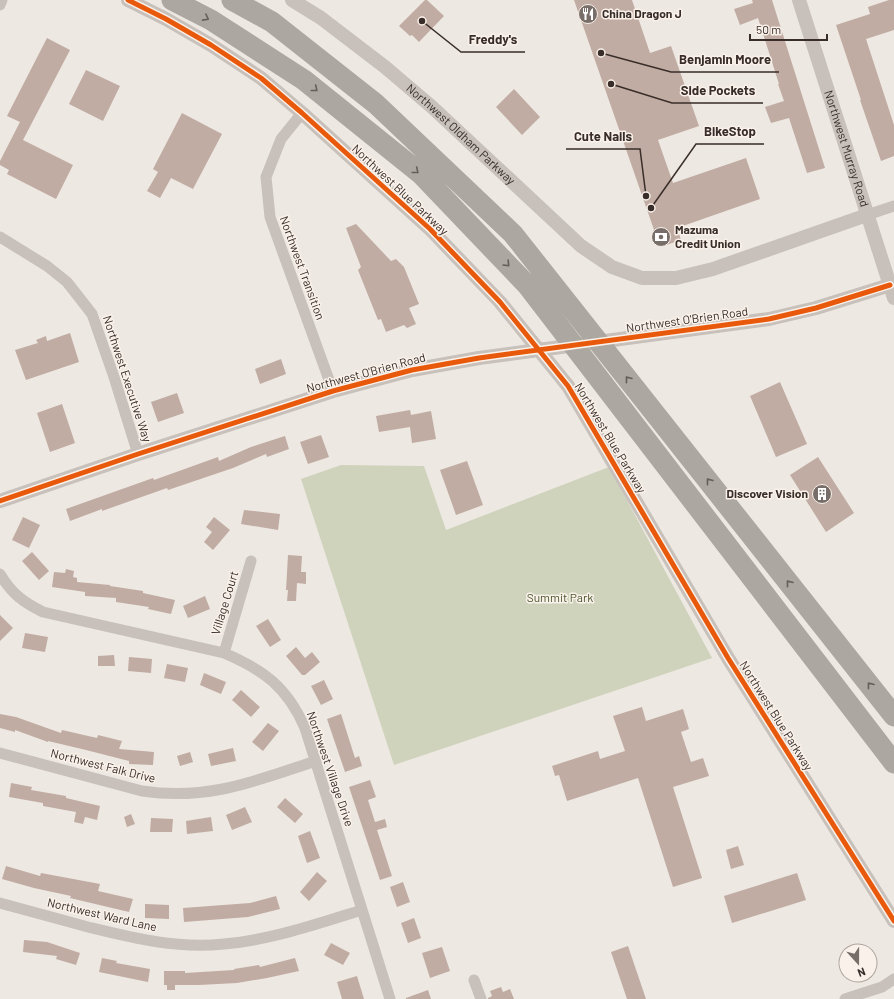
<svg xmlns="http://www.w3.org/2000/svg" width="894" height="999" viewBox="0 0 894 999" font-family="Barlow,sans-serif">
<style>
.green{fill:#cfd3bc}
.building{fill:#c1aca3}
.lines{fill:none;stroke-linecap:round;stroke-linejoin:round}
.minor{stroke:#c7c0bb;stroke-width:11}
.tertiary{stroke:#c7c0bb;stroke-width:14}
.motorway{stroke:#aca7a1;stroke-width:21}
.cycleway-casing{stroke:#faf2ea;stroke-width:8}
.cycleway{stroke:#e8590c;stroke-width:5}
.oneway{stroke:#665e59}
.labels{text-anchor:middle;stroke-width:3;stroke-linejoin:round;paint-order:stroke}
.poi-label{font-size:12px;font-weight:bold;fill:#382d29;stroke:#faf2ea;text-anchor:start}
.street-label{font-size:12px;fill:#382d29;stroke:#faf2ea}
.park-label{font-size:12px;fill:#48562c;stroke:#faf2ea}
.leader{fill:none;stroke:#382d29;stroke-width:1.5}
.callout-dot{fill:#382d29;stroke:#faf2ea;stroke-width:1.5}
.callout-label{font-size:13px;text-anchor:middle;font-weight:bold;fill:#382d29;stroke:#faf2ea;stroke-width:3;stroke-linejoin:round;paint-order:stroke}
</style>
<rect width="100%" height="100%" fill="#ede8e2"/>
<path class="green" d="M 341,465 L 424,466 L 446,530 L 609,467 L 712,658 L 394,765 L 301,479 Z"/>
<path class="building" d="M 425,0 L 427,0 L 444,16 L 419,42 L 412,35 L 410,36 L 399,26 Z
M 574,0 L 632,0 L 650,53 L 671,46 L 699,126 L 658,140 L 673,183 L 746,158 L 760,199 L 677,228 L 681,240 L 660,247 Z
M 752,0 L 772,0 L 825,168 L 807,173 L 789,118 L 771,123 L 765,107 L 784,101 L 778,84 L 779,84 L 758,18 L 740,25 L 734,9 L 753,3 Z
M 889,0 L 894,0 L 894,30 L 866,39 L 894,125 L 894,156 L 881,161 L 860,100 L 861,100 L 836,25 L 870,14 L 868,7 Z
M 47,38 L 70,50 L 23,140 L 73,165 L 56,199 L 7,174 L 9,170 L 0,165 L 0,161 L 20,122 L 7,116 Z
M 86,70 L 120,86 L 103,121 L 69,104 Z
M 514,89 L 540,117 L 522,135 L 496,107 Z
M 182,113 L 222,134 L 193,189 L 171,178 L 160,198 L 147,191 L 158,172 L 153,169 Z
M 356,224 L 391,261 L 396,259 L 404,267 L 419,304 L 409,308 L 416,324 L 407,328 L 404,325 L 386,332 L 381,319 L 378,320 L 358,270 L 361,267 L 346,228 Z
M 70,333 L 79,362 L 26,380 L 15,350 L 38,343 L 36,340 L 46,336 L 47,341 Z
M 281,359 L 286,374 L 260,384 L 255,369 Z
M 780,382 L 807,444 L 776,457 L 750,396 Z
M 177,393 L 184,413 L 158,422 L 151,402 Z
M 62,404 L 75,443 L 50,452 L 37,413 Z
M 410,410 L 411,415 L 431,411 L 436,439 L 412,443 L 410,427 L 379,432 L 376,416 Z
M 321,435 L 329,457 L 308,464 L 300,442 Z
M 285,436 L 289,449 L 267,457 L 266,454 L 233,468 L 168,490 L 167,488 L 102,511 L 102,509 L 70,521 L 66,509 L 153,478 L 154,480 L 218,457 L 219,461 L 251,447 Z
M 818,457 L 854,513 L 826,532 L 790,475 Z
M 467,461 L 483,505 L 456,515 L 440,470 Z
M 244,510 L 280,514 L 278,530 L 241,524 Z
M 23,517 L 40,525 L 29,548 L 12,540 Z
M 214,517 L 230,530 L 213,550 L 204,542 L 212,532 L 206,527 Z
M 32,552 L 49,571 L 39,580 L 22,561 Z
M 288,555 L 302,556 L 301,572 L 306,572 L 306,584 L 297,583 L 296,601 L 287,601 L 288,590 L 286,590 Z
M 66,569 L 74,571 L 73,577 L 77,578 L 77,582 L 110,585 L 110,586 L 143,591 L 143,593 L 175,600 L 171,614 L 148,609 L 149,607 L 116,602 L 116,598 L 85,596 L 85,592 L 52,587 L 54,572 L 65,573 Z
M 205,596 L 210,609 L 188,618 L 183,606 Z
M 0,615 L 13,628 L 0,641 Z
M 268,619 L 281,640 L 270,647 L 256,626 Z
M 25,633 L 48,637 L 45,652 L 22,648 Z
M 296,647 L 305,658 L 312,652 L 320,662 L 305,675 L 302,675 L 286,656 Z
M 114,655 L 115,666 L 98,666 L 98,656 Z
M 129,657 L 152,659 L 151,673 L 128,671 Z
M 167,664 L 188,668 L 185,682 L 164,678 Z
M 204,673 L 226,682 L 221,694 L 200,685 Z
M 324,680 L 333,699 L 321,705 L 311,686 Z
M 241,690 L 260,707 L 251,717 L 232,700 Z
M 642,707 L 646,721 L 683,709 L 689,729 L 681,732 L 691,762 L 703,758 L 709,776 L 673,787 L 702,878 L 673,887 L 638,778 L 567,801 L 559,775 L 555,776 L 552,766 L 598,751 L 600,759 L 625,751 L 613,716 Z
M 0,714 L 16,717 L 61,733 L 62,730 L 97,738 L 98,735 L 122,741 L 119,749 L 154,752 L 153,765 L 129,764 L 129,761 L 86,750 L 48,741 L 48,742 L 15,730 L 15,732 L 0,728 Z
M 341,714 L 355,758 L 359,756 L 362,766 L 345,772 L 327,719 Z
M 268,723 L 279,731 L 263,751 L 252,742 Z
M 233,748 L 236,761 L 211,766 L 208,754 Z
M 190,752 L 193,762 L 180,766 L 177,756 Z
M 370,780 L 376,797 L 368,800 L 375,822 L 385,819 L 387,827 L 377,830 L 392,876 L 380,880 L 349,787 Z
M 11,783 L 32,787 L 31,790 L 66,796 L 66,798 L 100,806 L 97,820 L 85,817 L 83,824 L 74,822 L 76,812 L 43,806 L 43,803 L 9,797 Z
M 285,798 L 303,814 L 295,823 L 277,807 Z
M 245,807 L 252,822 L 232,830 L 226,815 Z
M 131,814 L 135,824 L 127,827 L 124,817 Z
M 211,817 L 213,831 L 187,834 L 186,821 Z
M 151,818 L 173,819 L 172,832 L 150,832 Z
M 310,831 L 320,858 L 307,863 L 298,836 Z
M 738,846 L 744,865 L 731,869 L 726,850 Z
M 6,866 L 40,876 L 41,873 L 100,884 L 98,891 L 133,899 L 129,912 L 70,898 L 71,896 L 34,888 L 2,879 Z
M 317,872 L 327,881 L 309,901 L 300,892 Z
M 797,873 L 806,900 L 732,923 L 724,896 Z
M 403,882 L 410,902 L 397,907 L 390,887 Z
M 276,896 L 280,909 L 248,917 L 184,922 L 183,908 L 250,903 Z
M 145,904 L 169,905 L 169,919 L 145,918 Z
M 414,918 L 421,938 L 408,943 L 401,923 Z
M 24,940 L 47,942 L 80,953 L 76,965 L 56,959 L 57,956 L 23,952 Z
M 331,943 L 350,953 L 343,965 L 324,955 Z
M 628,946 L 646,999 L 627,999 L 611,952 Z
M 442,947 L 450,971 L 430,978 L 422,953 Z
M 102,958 L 117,961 L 116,963 L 150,969 L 148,982 L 99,972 Z
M 295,958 L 299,971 L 267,978 L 237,983 L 199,985 L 175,985 L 175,990 L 167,990 L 167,985 L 164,985 L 164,971 L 185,971 L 185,973 L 234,970 L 234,969 L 259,965 L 260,967 Z
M 357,976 L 364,999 L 342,999 L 337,982 Z
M 501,987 L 503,992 L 510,989 L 514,999 L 488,999 L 488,998 L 492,996 L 490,991 Z
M 428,990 L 431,999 L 406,999 L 406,998 Z"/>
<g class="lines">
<path class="minor" d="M 0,5 L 2,0
M 302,113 L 281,139 L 266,177 L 270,217 L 333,391
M 867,215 L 894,206
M 0,237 L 47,266 L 67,282 L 92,314 L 114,377 L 138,454
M 0,574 C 12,594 23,602 43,612 L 224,653 C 264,670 287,687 305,728 L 390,999
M 224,653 L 251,561
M 0,753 L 142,791 C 208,801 255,781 316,761
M 0,903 C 29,911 59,919 88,927 C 133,938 176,949 224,944 C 271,940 317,924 362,910
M 474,980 L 481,999
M 845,999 L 882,987 L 894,979"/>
<g class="tertiary">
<path d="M 128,0 L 166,19 L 211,45 L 261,78 L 302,113 L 430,229 L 500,302 L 568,386 L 728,658 L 894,921"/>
<path id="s1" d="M 292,0 L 321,18 L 385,67 L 432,107 L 581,246 L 612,267 L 642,278 L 676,278 L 713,269 L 867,215"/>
<path id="s2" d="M 799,0 L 894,298"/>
<path d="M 0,501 L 138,454 L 333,391 L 412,370 L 479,358 L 769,319 L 816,308 L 890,285"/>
</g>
<path class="motorway" d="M 172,0 L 211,20 L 304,80 L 421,174 L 528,286 L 894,763
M 232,0 L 272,22 L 376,104 L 513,234 L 894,716"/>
<defs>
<path id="cycleway" d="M 128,0 L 166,19 L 211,45 L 261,78 L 302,113 L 430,229 L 500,302 L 568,386 L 728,658 L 894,921
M 0,501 L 138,454 L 333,391 L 412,370 L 479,358 L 769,319 L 816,308 L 890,285"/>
</defs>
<use href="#cycleway" class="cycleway-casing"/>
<use href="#cycleway" class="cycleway"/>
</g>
<defs><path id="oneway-chevron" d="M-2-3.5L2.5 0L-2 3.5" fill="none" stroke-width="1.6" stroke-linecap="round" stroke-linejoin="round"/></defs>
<g class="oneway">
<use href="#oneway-chevron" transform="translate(206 18) rotate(28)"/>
<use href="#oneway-chevron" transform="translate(315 89) rotate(39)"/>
<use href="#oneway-chevron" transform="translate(416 171) rotate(39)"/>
<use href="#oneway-chevron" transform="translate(507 264) rotate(46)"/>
<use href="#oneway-chevron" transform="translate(628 379) rotate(-128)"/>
<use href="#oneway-chevron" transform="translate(709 481) rotate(-128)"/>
<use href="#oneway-chevron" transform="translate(789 583) rotate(-128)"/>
<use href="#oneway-chevron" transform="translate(870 685) rotate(-128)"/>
</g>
<defs>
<symbol id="restaurant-disc" viewBox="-11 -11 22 22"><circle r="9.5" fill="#776e6a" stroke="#faf2ea"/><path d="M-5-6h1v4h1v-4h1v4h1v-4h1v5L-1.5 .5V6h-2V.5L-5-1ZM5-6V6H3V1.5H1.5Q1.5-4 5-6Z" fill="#fff"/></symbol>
<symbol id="bank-disc" viewBox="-11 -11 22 22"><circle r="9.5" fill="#776e6a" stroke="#faf2ea"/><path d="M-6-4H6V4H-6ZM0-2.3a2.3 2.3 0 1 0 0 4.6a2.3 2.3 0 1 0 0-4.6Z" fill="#fff"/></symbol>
<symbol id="building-disc" viewBox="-11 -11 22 22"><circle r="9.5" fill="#776e6a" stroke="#faf2ea"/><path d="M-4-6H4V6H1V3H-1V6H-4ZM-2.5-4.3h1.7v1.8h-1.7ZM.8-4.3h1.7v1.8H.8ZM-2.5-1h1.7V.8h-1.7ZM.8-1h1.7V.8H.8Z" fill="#fff"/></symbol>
</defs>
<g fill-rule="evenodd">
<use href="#restaurant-disc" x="577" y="3" width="22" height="22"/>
<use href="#bank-disc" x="650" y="226" width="22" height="22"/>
<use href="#building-disc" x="811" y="483" width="22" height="22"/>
</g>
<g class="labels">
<g class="poi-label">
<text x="602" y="18">China Dragon J</text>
<text x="675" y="234">Mazuma<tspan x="675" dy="14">Credit Union</tspan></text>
<text x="808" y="498" text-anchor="end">Discover Vision</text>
</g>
<g class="street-label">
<text dy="4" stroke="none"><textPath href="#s1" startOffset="216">Northwest Oldham Parkway</textPath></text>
<text dy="4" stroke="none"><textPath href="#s2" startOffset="156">Northwest Murray Road</textPath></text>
<text transform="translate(400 190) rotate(43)" y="4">Northwest Blue Parkway</text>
<text transform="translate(302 268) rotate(70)" y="4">Northwest Transition</text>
<text transform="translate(687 320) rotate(-8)" y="4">Northwest O'Brien Road</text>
<text transform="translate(366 373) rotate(-15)" y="4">Northwest O'Brien Road</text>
<text transform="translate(127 379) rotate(72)" y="4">Northwest Executive Way</text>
<text transform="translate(610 438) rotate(59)" y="4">Northwest Blue Parkway</text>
<text transform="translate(225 603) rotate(-73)" y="4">Village Court</text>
<text transform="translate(776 716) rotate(58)" y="4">Northwest Blue Parkway</text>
<text transform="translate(103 766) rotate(14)" y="4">Northwest Falk Drive</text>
<text transform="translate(330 769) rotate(71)" y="4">Northwest Village Drive</text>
<text transform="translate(102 915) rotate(13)" y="4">Northwest Ward Lane</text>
</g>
<g class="park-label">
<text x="560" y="602">Summit Park</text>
</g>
</g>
<path class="leader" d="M422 21L461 52H525M601 53L671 72H779M611 84L672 103H763M651 208L696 144H764M646 196L640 149H566"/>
<g class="callout-dot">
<circle cx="422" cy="21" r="4"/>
<circle cx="601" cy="53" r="4"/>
<circle cx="611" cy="84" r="4"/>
<circle cx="651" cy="208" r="4"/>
<circle cx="646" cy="196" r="4"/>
</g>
<g class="callout-label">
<text x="493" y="44">Freddy's</text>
<text x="725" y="64">Benjamin Moore</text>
<text x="718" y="95">Side Pockets</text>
<text x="730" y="136">BikeStop</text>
<text x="603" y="141">Cute Nails</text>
</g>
<g transform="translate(858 963) rotate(159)"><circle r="19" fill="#faf2ea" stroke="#aca39d"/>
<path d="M0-3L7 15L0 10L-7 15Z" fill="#776e6a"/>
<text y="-6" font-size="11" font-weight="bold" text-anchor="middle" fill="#382d29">N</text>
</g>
<path d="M750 34v6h77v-6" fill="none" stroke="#382d29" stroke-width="2"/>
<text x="756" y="34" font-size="12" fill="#382d29" stroke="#faf2ea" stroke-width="3" paint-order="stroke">50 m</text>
</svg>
